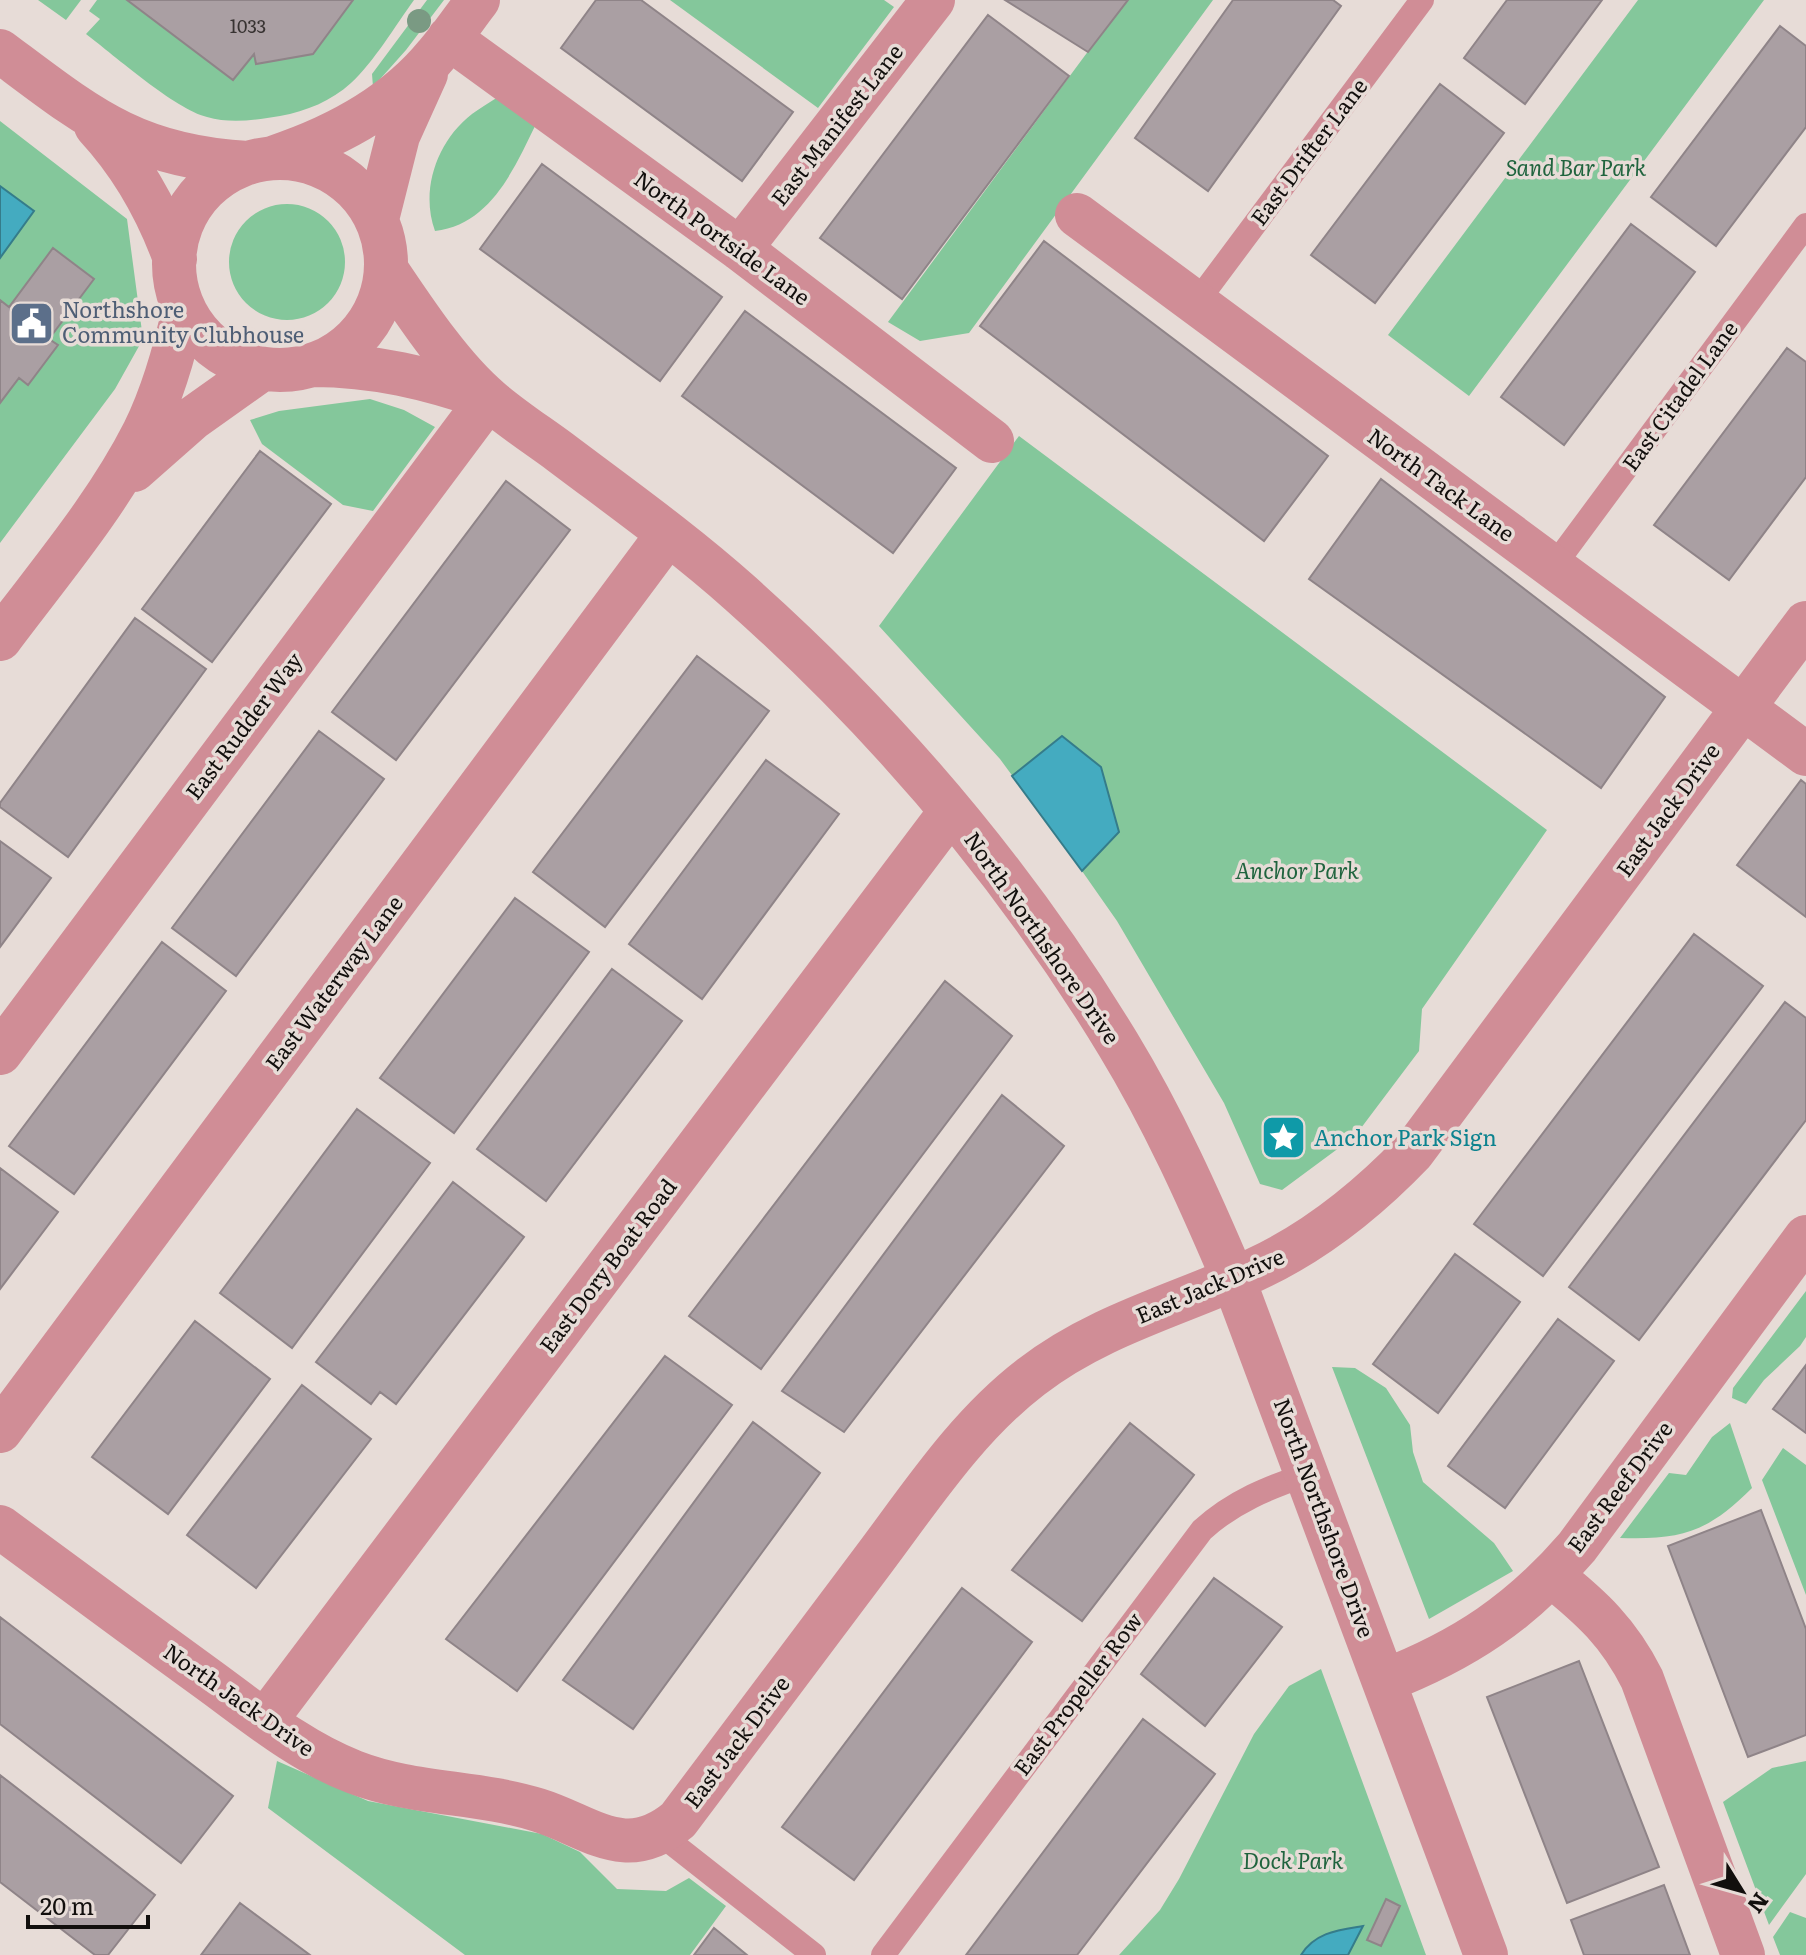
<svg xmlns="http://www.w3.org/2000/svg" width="1806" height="1955" viewBox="0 0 1806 1955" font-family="Literata,serif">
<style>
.green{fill:#84c79b}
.water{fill:#44abc0;stroke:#357c8a;stroke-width:2}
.building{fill:#aa9fa3;stroke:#8f8488;stroke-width:2}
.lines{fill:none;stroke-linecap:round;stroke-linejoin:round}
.lane{stroke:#d08d96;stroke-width:24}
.street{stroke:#d08d96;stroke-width:44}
.tree{fill:#7a9a83}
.labels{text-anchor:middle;stroke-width:7;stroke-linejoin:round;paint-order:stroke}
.number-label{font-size:18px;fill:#383332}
.street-label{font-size:22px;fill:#120f0d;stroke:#e7dcd7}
.park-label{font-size:22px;font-style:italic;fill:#20643e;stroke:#e7dcd7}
.service-label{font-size:22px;fill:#4e5e75;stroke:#e7dcd7;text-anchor:start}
.culture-label{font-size:22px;fill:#0d838f;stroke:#e7dcd7;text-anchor:start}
</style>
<rect width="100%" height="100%" fill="#e7dcd7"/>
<path class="green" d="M 38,0 L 81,0 L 66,20 Z
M 97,0 L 127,0 L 254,54 L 256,64 L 313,54 L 353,0 L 414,0 C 395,26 374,62 351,83 C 331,101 307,111 280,116 C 257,120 230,124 207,117 C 175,109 115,56 86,34 L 100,19 L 89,11 Z
M 427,0 L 444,0 L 406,50 L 373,87 L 372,74 Z
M 670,0 L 884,0 L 894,7 L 818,108 Z
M 1126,0 L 1213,0 L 969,333 L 920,341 L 888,322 Z
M 1638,0 L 1764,0 L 1469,396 L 1388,335 Z
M 498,97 L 536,124 C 514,169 491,224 435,231 C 420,190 437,141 472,114 C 480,108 489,103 498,97 Z
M 0,121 L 127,219 L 143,339 L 115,389 L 0,543 Z
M229 262a58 58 0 1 1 116 0a58 58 0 1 1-116 0Z
M 370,399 L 404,410 L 435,427 L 373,511 L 343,505 L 262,444 L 250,420 L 279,411 Z
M 1019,436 L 1547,830 L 1422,1009 L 1419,1051 L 1355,1136 L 1282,1190 L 1260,1184 L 1224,1103 L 1117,921 L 1082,871 L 1000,759 L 879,626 Z
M 1806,1291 L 1806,1337 L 1800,1346 L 1764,1380 L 1746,1404 L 1732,1398 L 1733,1388 Z
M 1332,1367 L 1355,1368 L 1386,1388 L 1410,1425 L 1413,1452 L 1423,1482 L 1494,1543 L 1513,1571 L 1429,1619 Z
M 1730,1423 L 1752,1488 C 1708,1532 1682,1540 1620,1538 L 1669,1473 L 1686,1475 L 1712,1437 Z
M 1783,1448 L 1806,1465 L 1806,1595 L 1762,1480 Z
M 1321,1669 L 1426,1955 L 1119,1955 L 1160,1910 L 1179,1879 L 1254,1734 L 1289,1686 Z
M 277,1761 L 368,1801 L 542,1834 L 580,1852 L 617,1889 L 666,1891 L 689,1878 L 726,1906 L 690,1955 L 465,1955 L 268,1808 Z
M 1806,1761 L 1806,1874 L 1769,1925 L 1723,1802 L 1772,1768 Z
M 1790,1912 L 1806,1918 L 1806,1955 L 1780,1955 L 1773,1937 Z"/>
<path class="water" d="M 0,186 L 34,211 L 0,258 Z
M 1062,736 L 1101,767 L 1119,832 L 1082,871 L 1012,776 Z
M 1363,1926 L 1348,1955 L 1301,1955 C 1315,1932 1339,1930 1363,1926 Z"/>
<path class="building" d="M 127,0 L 353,0 L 313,54 L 256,64 L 254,54 L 233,80 Z
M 596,0 L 641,0 L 793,112 L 742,181 L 561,48 Z
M 1005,0 L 1128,0 L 1088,52 Z
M 1233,0 L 1333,0 L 1341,6 L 1208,191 L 1135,138 Z
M 1507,0 L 1602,0 L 1525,104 L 1464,58 Z
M 988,15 L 1069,76 L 902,299 L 820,238 Z
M 1780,26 L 1806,46 L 1806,127 L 1716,246 L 1651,197 Z
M 1440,84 L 1504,133 L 1375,303 L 1311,255 Z
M 542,164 L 722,297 L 660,381 L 480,249 Z
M 1631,224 L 1695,272 L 1564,445 L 1501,397 Z
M 1044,241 L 1328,456 L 1264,541 L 980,326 Z
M 53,248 L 94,279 L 49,339 L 58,345 L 28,385 L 19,378 L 0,403 L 0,300 L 9,307 Z
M 745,311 L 956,468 L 893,553 L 682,396 Z
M 1787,348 L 1806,362 L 1806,477 L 1729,580 L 1654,525 Z
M 260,451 L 331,504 L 212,662 L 142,609 Z
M 1381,479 L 1665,697 L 1601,788 L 1309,579 Z
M 506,481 L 570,530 L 396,760 L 332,712 Z
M 135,618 L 206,669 L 68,857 L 0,807 L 0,803 Z
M 697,656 L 769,711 L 605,927 L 533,872 Z
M 319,731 L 384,779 L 236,976 L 172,928 Z
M 766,760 L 839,814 L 702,999 L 629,944 Z
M 1801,780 L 1806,784 L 1806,917 L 1737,865 Z
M 0,841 L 51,878 L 0,947 Z
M 515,898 L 589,952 L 454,1133 L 380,1078 Z
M 1694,934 L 1763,986 L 1543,1276 L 1474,1224 Z
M 162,942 L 226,991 L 74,1194 L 9,1146 Z
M 612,969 L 682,1021 L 546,1201 L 477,1149 Z
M 945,981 L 1012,1036 L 761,1369 L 689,1316 Z
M 1785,1002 L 1806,1018 L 1806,1120 L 1639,1340 L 1569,1287 Z
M 1002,1095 L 1064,1146 L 844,1432 L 782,1391 Z
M 357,1109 L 430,1163 L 292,1348 L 220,1293 Z
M 0,1168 L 58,1212 L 0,1289 Z
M 453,1182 L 524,1237 L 396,1404 L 380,1392 L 371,1404 L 316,1362 Z
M 1455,1254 L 1520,1302 L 1438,1413 L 1373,1364 Z
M 1558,1319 L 1614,1361 L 1505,1508 L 1448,1466 Z
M 195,1321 L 270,1379 L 168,1514 L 92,1457 Z
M 665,1356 L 732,1405 L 517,1691 L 446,1639 Z
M 1806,1365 L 1806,1433 L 1773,1409 Z
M 302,1385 L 371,1439 L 256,1588 L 187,1535 Z
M 753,1422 L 820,1473 L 633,1729 L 563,1680 Z
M 1130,1423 L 1194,1475 L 1082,1621 L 1012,1570 Z
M 1761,1510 L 1806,1629 L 1806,1735 L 1748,1757 L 1668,1546 Z
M 1214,1578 L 1282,1627 L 1205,1726 L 1141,1674 Z
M 962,1588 L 1032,1642 L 854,1880 L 782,1827 Z
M 0,1617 L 233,1796 L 181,1863 L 0,1724 Z
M 1579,1661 L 1659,1867 L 1567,1903 L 1487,1697 Z
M 1143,1719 L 1215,1774 L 1077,1955 L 966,1955 Z
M 0,1775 L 155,1895 L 108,1955 L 95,1955 L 0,1882 Z
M 1664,1885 L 1690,1955 L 1584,1955 L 1571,1920 Z
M 1386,1899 L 1400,1906 L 1381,1946 L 1367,1940 Z
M 240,1903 L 310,1955 L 201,1955 Z
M 714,1928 L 747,1955 L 694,1955 Z"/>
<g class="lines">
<path class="lane" d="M 1196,303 L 1422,0
M 1553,567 L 1806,225
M 659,1833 L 814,1955
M 883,1955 L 1202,1530 C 1234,1501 1268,1488 1308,1474"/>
<path class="street" d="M 449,38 L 740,249 L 992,441
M 0,51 C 87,116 134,157 248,163
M 96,126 C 133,166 157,209 175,259
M 275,157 C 335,137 395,105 436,55 C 451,38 464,18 478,0
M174 264a106 106 0 1 1 212 0a106 106 0 1 1-212 0Z
M 1077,215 L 1806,754
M 377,219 L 398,136 L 426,74
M 740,249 L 933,0
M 386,269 C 415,312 451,367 490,400 C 512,419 537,435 560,452 C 621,498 683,542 740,593 C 886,723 1016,876 1118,1044 C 1163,1118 1199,1198 1233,1278 L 1486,1955
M 313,365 C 374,365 428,378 486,398
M 134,470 L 193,418 L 262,369
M 0,639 C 50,572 106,507 144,432 C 163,393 175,351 184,309
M 0,1053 L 488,399
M 0,1431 L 668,534
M 0,1527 C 69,1578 137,1628 206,1678 C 253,1712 299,1751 354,1772 C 413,1795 477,1791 538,1810 C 590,1826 625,1864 678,1820 C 743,1733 809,1646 874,1559 C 922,1495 967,1426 1031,1377 C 1098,1325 1178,1305 1254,1270 C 1315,1242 1366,1201 1413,1152 L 1806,623
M 1552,1576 C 1592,1608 1619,1633 1642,1679 L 1743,1955
M 1384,1681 C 1464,1650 1521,1612 1577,1547 L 1806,1237
M 265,1721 L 951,811"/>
</g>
<circle class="tree" cx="419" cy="21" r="12"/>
<defs>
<symbol id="civic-square" viewBox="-11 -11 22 22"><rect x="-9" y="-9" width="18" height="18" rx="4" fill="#5c6f8a" stroke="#e7dcd7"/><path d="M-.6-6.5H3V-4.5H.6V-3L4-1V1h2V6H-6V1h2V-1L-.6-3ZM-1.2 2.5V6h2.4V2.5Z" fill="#fff"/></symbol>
<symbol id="sight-square" viewBox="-11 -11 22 22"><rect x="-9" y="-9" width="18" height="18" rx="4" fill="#0f9aa8" stroke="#e7dcd7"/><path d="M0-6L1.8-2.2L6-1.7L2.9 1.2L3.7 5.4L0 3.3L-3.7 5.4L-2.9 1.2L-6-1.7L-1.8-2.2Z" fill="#fff"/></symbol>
</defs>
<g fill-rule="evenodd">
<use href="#civic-square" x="6" y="298" width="51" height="51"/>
<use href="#sight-square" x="1258" y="1112" width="51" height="51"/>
</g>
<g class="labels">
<g class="number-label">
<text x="248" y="33">1033</text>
</g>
<g class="street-label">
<text transform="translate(837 125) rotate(-52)" y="8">East Manifest Lane</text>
<text transform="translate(1309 152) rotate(-53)" y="8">East Drifter Lane</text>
<text transform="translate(722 238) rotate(36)" y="8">North Portside Lane</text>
<text transform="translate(1680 396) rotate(-54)" y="8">East Citadel Lane</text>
<text transform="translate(1441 485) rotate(36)" y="8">North Tack Lane</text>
<text transform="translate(244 726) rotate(-53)" y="8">East Rudder Way</text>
<text transform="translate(1668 810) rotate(-54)" y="8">East Jack Drive</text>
<text transform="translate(1042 938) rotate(55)" y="8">North Northshore Drive</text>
<text transform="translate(334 983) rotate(-53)" y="8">East Waterway Lane</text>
<text transform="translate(608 1266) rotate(-53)" y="8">East Dory Boat Road</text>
<text transform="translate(1210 1286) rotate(-23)" y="8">East Jack Drive</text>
<text transform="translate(1620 1487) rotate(-53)" y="8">East Reef Drive</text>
<text transform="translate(1324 1518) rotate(70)" y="8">North Northshore Drive</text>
<text transform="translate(1078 1694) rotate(-53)" y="8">East Propeller Row</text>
<text transform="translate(239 1700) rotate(35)" y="8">North Jack Drive</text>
<text transform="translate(737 1742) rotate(-53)" y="8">East Jack Drive</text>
</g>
<g class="park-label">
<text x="1576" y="176">Sand Bar Park</text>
<text x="1297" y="879">Anchor Park</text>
<text x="1293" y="1869">Dock Park</text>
</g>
<g class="service-label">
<text x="62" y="318">Northshore<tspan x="62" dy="25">Community Clubhouse</tspan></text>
</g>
<g class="culture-label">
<text x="1314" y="1146">Anchor Park Sign</text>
</g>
</g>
<g transform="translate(1742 1891) rotate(127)" stroke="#e7dcd7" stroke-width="6" paint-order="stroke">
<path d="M0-6L14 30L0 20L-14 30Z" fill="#120f0d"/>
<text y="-12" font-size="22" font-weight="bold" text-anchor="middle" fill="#120f0d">N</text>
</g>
<path d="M28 1915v12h120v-12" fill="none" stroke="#120f0d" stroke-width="4"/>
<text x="40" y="1915" font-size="24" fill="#120f0d" stroke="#e7dcd7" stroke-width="6" paint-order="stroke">20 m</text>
</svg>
